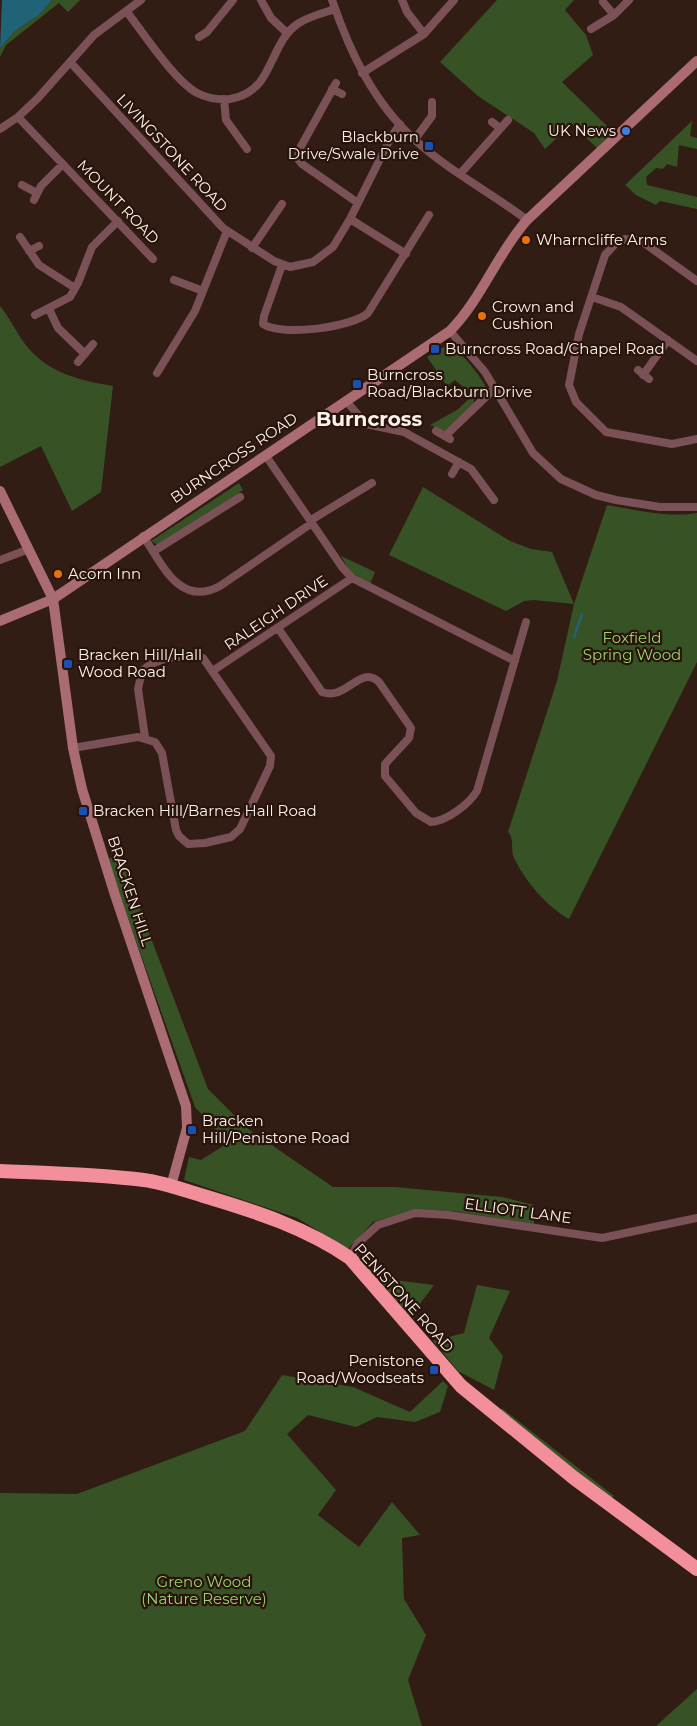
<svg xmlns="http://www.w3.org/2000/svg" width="697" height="1726" viewBox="0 0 697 1726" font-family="Montserrat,sans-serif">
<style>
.green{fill:#375224}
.water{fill:#206276}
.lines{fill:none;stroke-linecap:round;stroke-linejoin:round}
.stream{stroke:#206276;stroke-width:2.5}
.street{stroke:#795156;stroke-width:8}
.secondary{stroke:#aa6b72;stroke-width:10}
.highway{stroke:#f28f9b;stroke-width:14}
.shop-dot{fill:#3f7fe0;stroke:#28140b;stroke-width:2}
.transit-dot{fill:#1a4fb4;stroke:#28140b;stroke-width:2}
.food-dot{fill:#e8710a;stroke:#28140b;stroke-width:2}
.labels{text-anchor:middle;stroke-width:4.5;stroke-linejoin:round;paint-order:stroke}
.poi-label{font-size:15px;fill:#fdf1ec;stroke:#28140b;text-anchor:start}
.street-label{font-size:15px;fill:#fdf1ec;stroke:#28140b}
.park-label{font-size:15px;fill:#97d56d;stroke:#28140b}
.district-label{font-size:20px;font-weight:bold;fill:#fdf1ec;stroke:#28140b}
</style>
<rect width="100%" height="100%" fill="#321d14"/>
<path class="green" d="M 52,0 L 80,0 L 68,12 L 59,3 L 6,45 L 0,57 L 0,48 L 15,31 L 40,14 Z
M 497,0 L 574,0 L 565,10 L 586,35 L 593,55 L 562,82 L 608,127 L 607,129 L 611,134 L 597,148 L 572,124 L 545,149 L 534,133 L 478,96 L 440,62 Z
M 692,121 L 690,136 L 697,138 L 697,149 L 679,145 L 677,167 L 667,164 L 663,169 L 656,168 L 646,177 L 647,185 L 697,197 L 697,209 L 660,201 L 656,205 L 636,195 L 625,185 Z
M 0,306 C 10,318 16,332 25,344 C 48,373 78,380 113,386 L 101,492 L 72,511 L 41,446 L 0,467 Z
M 447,345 C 458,346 485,381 488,392 L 484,395 L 475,396 L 473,404 L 444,431 L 430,425 L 457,410 L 473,395 L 455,380 L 447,386 L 427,357 Z
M 239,483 L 243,490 L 158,545 L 151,541 Z
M 423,487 L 510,541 L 531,549 L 552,552 L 574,604 L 607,505 C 637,510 667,518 697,513 L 697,662 L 569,919 C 546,906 526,882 514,858 C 510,850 515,839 508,832 L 557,681 L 574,604 L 534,600 L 524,601 L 506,611 L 389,555 Z
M 341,556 L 375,572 L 370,584 L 350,572 Z
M 120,856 L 208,1089 L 248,1129 L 333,1187 L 395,1187 L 502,1197 L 534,1205 L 534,1224 L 453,1211 L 413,1210 L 373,1222 L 348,1249 L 297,1218 L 184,1180 L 189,1157 L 201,1160 L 228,1143 L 195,1107 L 107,859 Z
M 378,1278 L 434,1285 L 410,1317 Z
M 477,1285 L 510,1291 L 489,1338 L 503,1356 L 494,1390 L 458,1371 L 433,1341 L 464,1333 Z
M 282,1375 L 353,1387 L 410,1412 L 443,1381 L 448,1386 L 440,1412 L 415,1422 L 377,1417 L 356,1427 L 308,1415 L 287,1434 L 336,1490 L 318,1515 L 359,1547 L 392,1502 L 420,1535 L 402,1538 L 404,1599 L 426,1635 L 408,1680 L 422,1726 L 0,1726 L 0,1493 L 77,1494 L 245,1431 Z
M 498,1409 L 503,1409 L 614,1496 L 612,1498 L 546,1448 Z
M 697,1689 L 697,1726 L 656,1726 Z"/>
<path class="water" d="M 2,0 L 52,0 L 40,14 L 15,31 L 0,48 Z"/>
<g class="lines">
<path class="stream" d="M 574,637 L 582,614"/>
<path class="street" d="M 261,0 L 271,18 L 287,33
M 332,0 C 350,52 373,102 415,140 C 449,171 490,192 527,220
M 402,0 L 407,12 L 424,34
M 603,2 L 614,15
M 127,12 C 144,34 174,80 197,93 C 207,98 219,100 230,99 C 242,97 252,92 260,82 C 274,64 278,36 299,23 C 310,16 324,13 335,9
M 591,29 L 614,15 L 629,0
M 199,37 L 207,32 L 233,0
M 71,63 L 223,228 L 274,261 L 290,267 L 313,262 L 333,247 L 350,219 L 390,139 L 400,124
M 362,73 L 424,34 L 454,0
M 336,83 L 299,150 L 298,159 L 302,164 L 358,203
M 332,89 L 342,94
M 224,99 L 226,120 L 247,149
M 18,117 L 153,259
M 492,122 L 500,128
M 0,129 L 18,117 L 38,98 L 94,35 L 141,0
M 415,139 L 432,116 L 432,102
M 460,174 L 508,120
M 22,185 L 37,193
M 34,200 L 41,186 L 63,164
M 350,219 L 406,254
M 20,237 L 39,265 L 75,288
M 252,248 L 282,204
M 29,251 L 39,246
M 282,265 L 264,316 L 263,324 C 282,337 353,327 368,313 L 429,215
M 174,280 L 203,291
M 697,281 L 640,240 L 625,239 L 616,243 L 605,255 L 579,334 L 569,385 L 576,402 L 606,432 L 672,444 L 697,439
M 592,297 L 621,307 L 697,361
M 49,309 L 58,328 L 85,354
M 35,315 L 70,297 L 78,283 L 92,247 L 118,221
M 450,331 L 485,372 L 533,453 L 561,479 L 596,495 L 616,500 L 660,507 L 697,507
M 78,362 L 93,344
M 638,370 L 649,379
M 157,373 L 195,311 L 227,231
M 643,375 L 668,340
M 347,402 L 366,424 L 404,432 L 471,469 L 494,500
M 436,431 L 450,439
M 445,436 L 495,388
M 266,456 L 342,567 L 352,578 L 515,661
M 452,474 L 459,462
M 311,520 L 372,483
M 143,536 C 162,563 179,608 220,586 L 312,523
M 154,551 L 240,497
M 0,560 L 29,549
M 278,628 L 322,692 C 347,701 360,664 379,682 L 411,728 L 409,738 L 385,764 L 385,776 L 390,782 L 416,813 L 431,822 C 447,821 469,804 477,791 L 526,622
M 214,670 L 352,578
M 73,748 L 138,737 L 155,742 L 162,753 L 176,830 L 179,836 L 188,844 L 205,843 L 231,837 L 240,829 L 270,766 L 271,756 L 203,658 C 187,653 154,658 142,671 L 138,689 L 145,737
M 350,1258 L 358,1243 L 378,1225 L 415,1213 L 449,1215 L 602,1238 L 697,1218"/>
<path class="secondary" d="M 0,491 L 53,599 L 73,748 L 82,789 L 115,895 L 186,1106 L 187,1128 L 171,1186
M 0,621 L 53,599 L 450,331 C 482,298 497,254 527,220 L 697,61"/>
<path class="highway" d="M 0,1171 C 48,1173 97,1174 144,1180 C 166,1183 186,1191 207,1197 C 257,1212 306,1228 350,1258 L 461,1386 L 574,1478 L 697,1569"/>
</g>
<circle class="shop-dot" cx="626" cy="131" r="5"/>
<g class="transit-dot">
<rect x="424" y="141" width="10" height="10" rx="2.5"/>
<rect x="430" y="344" width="10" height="10" rx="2.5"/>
<rect x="352" y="379" width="10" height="10" rx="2.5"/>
<rect x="63" y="659" width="10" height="10" rx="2.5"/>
<rect x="78" y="806" width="10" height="10" rx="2.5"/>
<rect x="187" y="1125" width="10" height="10" rx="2.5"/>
<rect x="429" y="1365" width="10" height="10" rx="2.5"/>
</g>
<g class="food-dot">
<circle cx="526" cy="240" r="5"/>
<circle cx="482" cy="316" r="5"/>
<circle cx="58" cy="574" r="5"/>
</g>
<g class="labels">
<g class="poi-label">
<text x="616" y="136" text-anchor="end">UK News</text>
<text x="419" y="142" text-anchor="end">Blackburn<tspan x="419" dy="17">Drive/Swale Drive</tspan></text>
<text x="536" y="245">Wharncliffe Arms</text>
<text x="492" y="312">Crown and<tspan x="492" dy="17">Cushion</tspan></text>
<text x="445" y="354">Burncross Road/Chapel Road</text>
<text x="367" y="380">Burncross<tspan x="367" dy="17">Road/Blackburn Drive</tspan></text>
<text x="68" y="579">Acorn Inn</text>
<text x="78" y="660">Bracken Hill/Hall<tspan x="78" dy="17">Wood Road</tspan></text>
<text x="93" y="816">Bracken Hill/Barnes Hall Road</text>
<text x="202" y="1126">Bracken<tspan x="202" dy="17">Hill/Penistone Road</tspan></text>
<text x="424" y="1366" text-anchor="end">Penistone<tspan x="424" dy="17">Road/Woodseats</tspan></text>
</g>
<g class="street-label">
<text transform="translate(172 153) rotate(47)" y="5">LIVINGSTONE ROAD</text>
<text transform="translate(118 202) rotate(46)" y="5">MOUNT ROAD</text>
<text transform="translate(234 458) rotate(-34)" y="5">BURNCROSS ROAD</text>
<text transform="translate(276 613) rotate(-34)" y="5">RALEIGH DRIVE</text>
<text transform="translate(130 891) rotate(72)" y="5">BRACKEN HILL</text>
<text transform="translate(518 1211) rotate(8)" y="5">ELLIOTT LANE</text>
<text transform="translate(404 1298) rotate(48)" y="5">PENISTONE ROAD</text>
</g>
<g class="park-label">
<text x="632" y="643">Foxfield<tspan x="632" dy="17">Spring Wood</tspan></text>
<text x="204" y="1587">Greno Wood<tspan x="204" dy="17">(Nature Reserve)</tspan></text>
</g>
<g class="district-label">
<text x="369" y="426">Burncross</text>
</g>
</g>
</svg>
